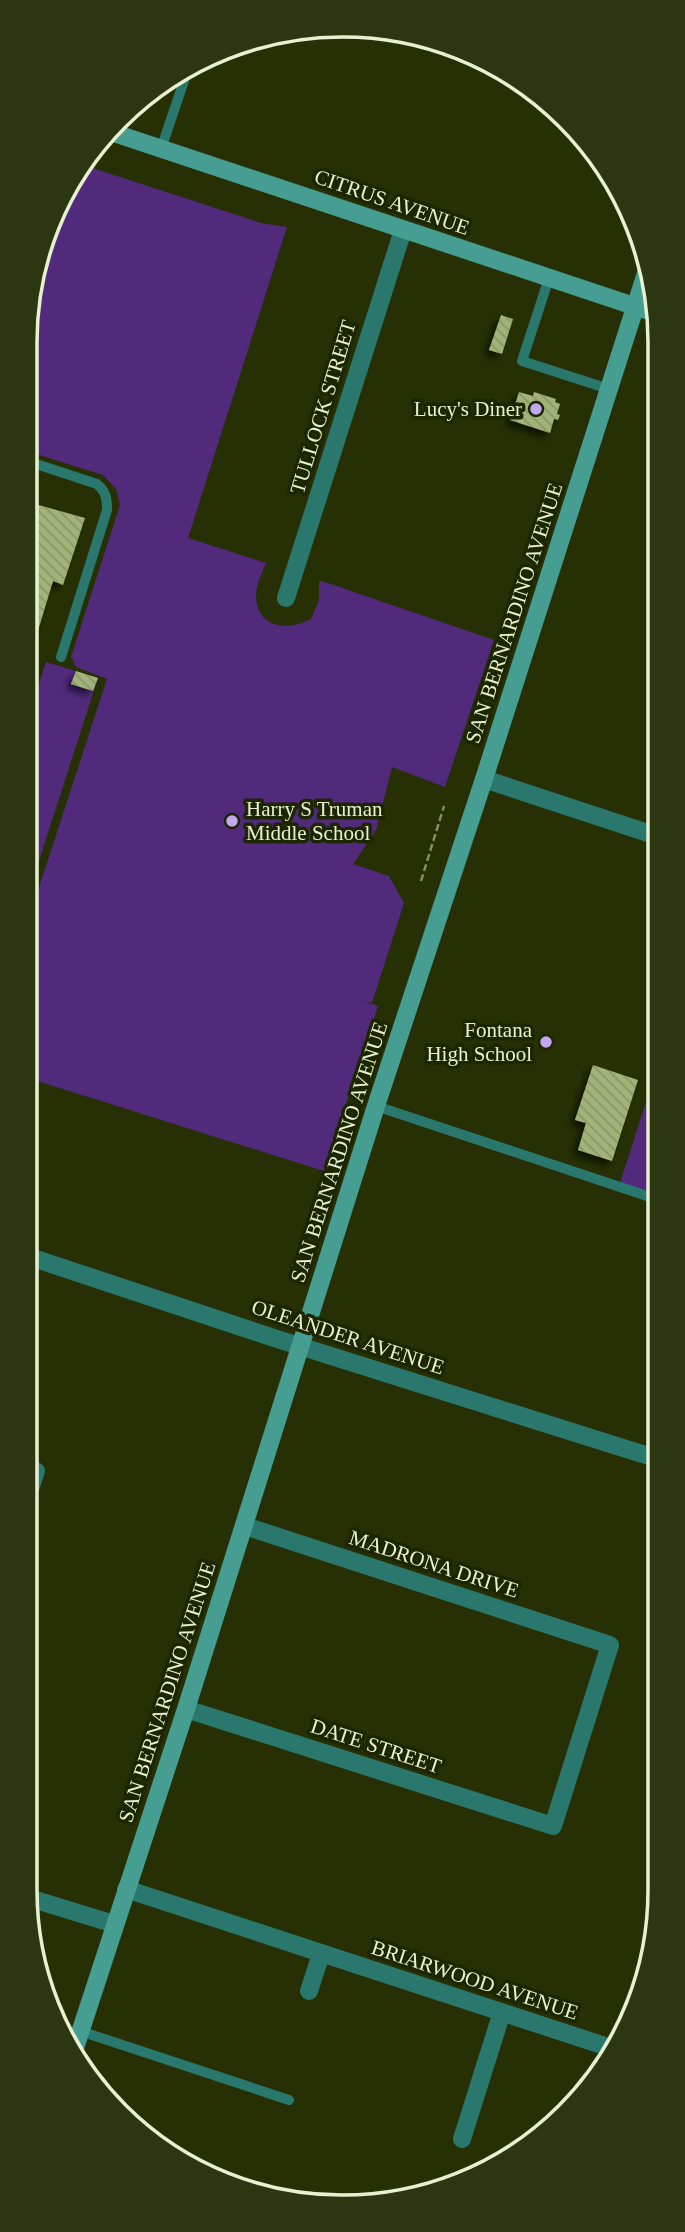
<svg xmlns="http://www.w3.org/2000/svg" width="685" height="2232" viewBox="0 0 685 2232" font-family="Georgia,serif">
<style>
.green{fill:#512a7c}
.building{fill:url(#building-back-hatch);filter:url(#shadow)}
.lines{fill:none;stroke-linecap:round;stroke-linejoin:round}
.path{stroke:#848e68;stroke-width:2.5;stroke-dasharray:7 3.5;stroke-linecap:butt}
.service{stroke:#2a786d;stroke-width:10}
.minor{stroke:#2a786d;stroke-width:18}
.tertiary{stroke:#2a786d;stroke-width:18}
.secondary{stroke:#459e91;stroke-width:18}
.poi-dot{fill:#c4a7f1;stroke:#1c2600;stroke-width:2.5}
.labels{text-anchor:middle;stroke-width:7;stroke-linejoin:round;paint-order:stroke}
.street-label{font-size:21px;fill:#e7f1d2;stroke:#1c2600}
.poi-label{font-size:21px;fill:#e7f1d2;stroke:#1c2600;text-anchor:end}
.rim{fill:none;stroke:#e7f1d2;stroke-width:3.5}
</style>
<defs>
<pattern id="building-back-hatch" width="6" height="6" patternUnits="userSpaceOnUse" patternTransform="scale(1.75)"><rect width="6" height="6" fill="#a1b378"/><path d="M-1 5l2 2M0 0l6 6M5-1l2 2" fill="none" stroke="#8a986a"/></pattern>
<filter id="shadow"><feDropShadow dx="-5" dy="5" stdDeviation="3.5" flood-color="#0009"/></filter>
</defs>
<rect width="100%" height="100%" fill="#263004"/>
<path class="green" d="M 80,164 L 261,223 L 287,227 L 188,538 L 266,563 C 262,573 256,584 256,596 C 257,629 288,631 311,619 L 319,600 L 319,581 L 322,581 L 494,640 L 445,787 L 392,767 L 376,830 L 353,864 L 389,876 L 404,903 L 372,1003 L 362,1001 L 378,1006 L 324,1171 L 28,1078 L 28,921 L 107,679 L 76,667 L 71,657 L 120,505 L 116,489 L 103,475 L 30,452 L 31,280 Z
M 46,662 L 98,678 L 28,895 L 29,715 Z
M 656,1071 L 656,1194 L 620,1183 Z"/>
<path class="building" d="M 501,315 L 513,319 L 502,354 L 489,350 Z
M 519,392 L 533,396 L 534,392 L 556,399 L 555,402 L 560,404 L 557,414 L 560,415 L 558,420 L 554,419 L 550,433 L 510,420 Z
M 35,504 L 85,518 L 63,585 L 53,581 L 34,644 L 29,643 L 30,520 Z
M 76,671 L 98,678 L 93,691 L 71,684 Z
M 593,1065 L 638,1080 L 612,1161 L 578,1150 L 586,1123 L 575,1120 Z"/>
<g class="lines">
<path class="path" d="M 421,881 L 444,806"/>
<path class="service" d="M 161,149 L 188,69
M 549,278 L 522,361 L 609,389
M 30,462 L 97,484 C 106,492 107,498 107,510 L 61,657
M 376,1106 L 656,1199
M 80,2031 L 289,2100"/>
<path class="minor" d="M 286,598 L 403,230
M 484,779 L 657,836
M 26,1501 L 36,1471
M 186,1709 L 553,1826 L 610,1645 L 245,1526
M 126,1889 L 614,2049
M 26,1897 L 114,1924
M 309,1991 L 321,1954
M 462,2139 L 502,2012"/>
<path class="tertiary" d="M 27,1256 L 274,1338 L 655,1458"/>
<path class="secondary" d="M 111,132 L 658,314
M 74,2051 L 186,1709 L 376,1106 L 484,779 L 648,267"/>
</g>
<g class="poi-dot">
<circle cx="536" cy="409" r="7"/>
<circle cx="232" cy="821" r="7"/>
<circle cx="546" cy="1042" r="7"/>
</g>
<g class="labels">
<g class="street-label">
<text transform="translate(392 202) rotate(19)" y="7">CITRUS AVENUE</text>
<text transform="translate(323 407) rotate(-73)" y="7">TULLOCK STREET</text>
<text transform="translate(514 613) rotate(-72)" y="7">SAN BERNARDINO AVENUE</text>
<text transform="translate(339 1152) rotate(-72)" y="7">SAN BERNARDINO AVENUE</text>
<text transform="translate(348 1337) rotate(18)" y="7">OLEANDER AVENUE</text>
<text transform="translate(434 1564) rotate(18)" y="7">MADRONA DRIVE</text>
<text transform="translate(167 1692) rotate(-72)" y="7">SAN BERNARDINO AVENUE</text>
<text transform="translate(376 1746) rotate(18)" y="7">DATE STREET</text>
<text transform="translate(475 1980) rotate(18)" y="7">BRIARWOOD AVENUE</text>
</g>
<g class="poi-label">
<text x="522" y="416">Lucy's Diner</text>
<text x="246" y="816" text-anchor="start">Harry S Truman<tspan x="246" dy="24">Middle School</tspan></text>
<text x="532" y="1037">Fontana<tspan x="532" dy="24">High School</tspan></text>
</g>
</g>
<path d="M0 0H685V2232H0ZM342 37H343A305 305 0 0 1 648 342V1890A305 305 0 0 1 343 2195H342A305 305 0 0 1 37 1890V342A305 305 0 0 1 342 37Z" fill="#2c3611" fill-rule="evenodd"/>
<path class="rim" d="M342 37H343A305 305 0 0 1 648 342V1890A305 305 0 0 1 343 2195H342A305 305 0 0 1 37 1890V342A305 305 0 0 1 342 37Z"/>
</svg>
